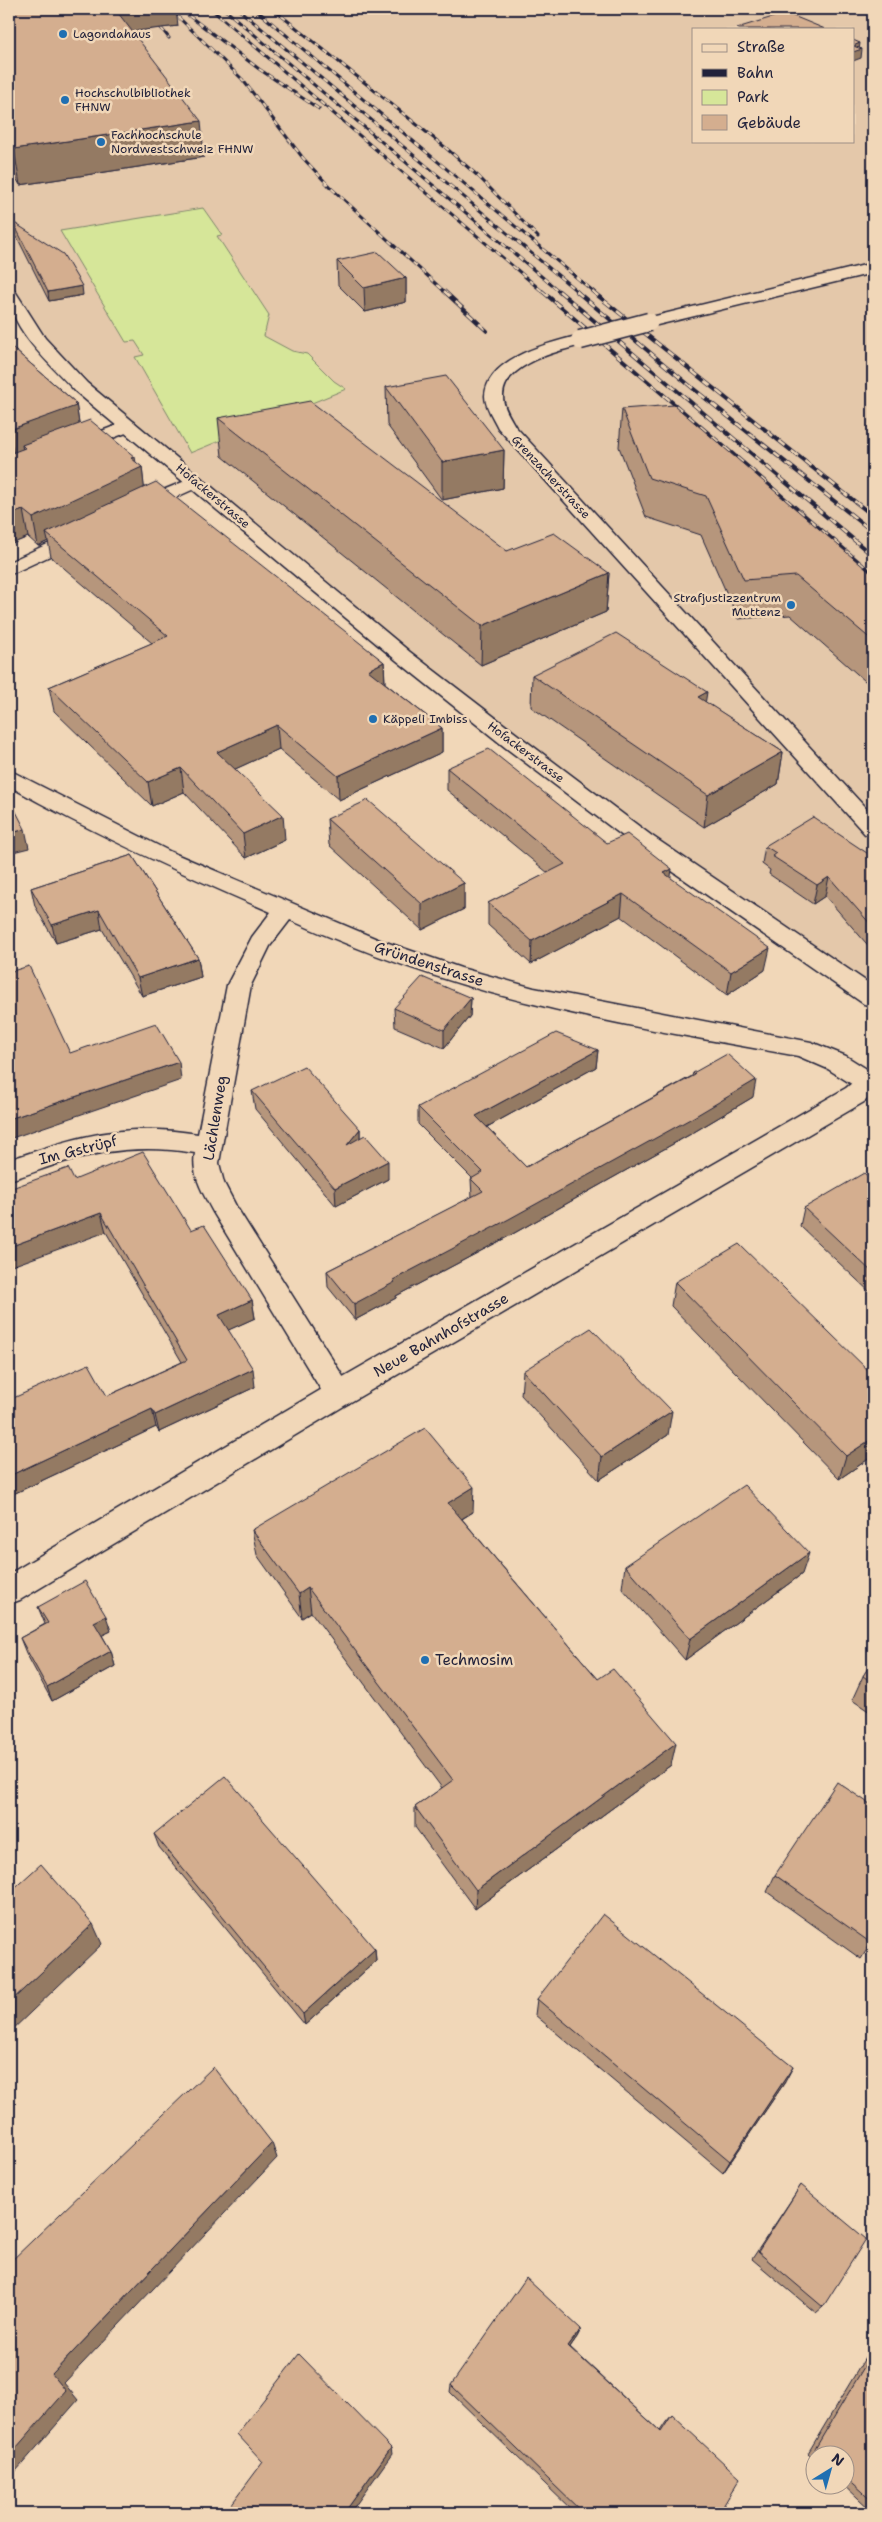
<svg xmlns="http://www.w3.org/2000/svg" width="882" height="2522" viewBox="0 0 882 2522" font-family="'Shantell Sans',sans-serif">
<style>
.built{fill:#e4c8aa;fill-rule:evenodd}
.green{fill:#d6e699;stroke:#7c846a}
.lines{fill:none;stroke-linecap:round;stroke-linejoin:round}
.street-casing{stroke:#22223b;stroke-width:3}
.secondary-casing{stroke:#22223b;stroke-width:3}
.street{fill:#f1d7b8;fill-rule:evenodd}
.secondary{fill:#f1d7b8;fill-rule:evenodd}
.rail-far1-casing{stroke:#22223b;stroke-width:3}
.rail-casing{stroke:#22223b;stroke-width:4}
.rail-far1{stroke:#f1d7b8;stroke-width:2;stroke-dasharray:5.5;stroke-linecap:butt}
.rail{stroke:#f1d7b8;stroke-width:2.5;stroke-dasharray:8;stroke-linecap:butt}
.secondary-bridge-casing{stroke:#22223b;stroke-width:21;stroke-linecap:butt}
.secondary-bridge{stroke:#f1d7b8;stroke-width:18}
.wall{fill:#b6967b;stroke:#22223b}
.shaded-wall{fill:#947a64;stroke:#22223b}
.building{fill:#d4ae8f;stroke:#22223b}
.poi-dot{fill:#1f6fb2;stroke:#f1d7b8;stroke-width:2}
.labels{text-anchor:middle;stroke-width:5;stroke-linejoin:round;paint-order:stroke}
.far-poi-label{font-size:12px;fill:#22223b;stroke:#f1d7b8;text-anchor:start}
.far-street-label{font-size:12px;fill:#22223b;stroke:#f1d7b8}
.street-label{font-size:15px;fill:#22223b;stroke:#f1d7b8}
.poi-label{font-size:15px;fill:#22223b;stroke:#f1d7b8;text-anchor:start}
</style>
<rect width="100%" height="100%" fill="#f1d7b8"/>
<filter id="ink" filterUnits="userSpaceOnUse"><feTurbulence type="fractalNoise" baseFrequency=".02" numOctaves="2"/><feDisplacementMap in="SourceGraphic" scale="10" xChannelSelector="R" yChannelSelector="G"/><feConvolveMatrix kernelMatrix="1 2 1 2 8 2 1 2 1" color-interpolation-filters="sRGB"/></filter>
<g filter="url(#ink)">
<path class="built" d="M 9,9 L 873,9 L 873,998 L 644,841 L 514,743 L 81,387 L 27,325 L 9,294 ZM 693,29 L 853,29 L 853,141 L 693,141 Z"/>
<path class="green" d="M 203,208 L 222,235 L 217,236 L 269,315 L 264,336 L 292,351 L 307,354 L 334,381 L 346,389 L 190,453 L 135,357 L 144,355 L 135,341 L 126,342 L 60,231 Z"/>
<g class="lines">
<defs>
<path id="street" d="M 128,421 L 134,422 L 137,426 L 134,430 L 9,477 L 9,466 Z
M 195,477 L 201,478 L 204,482 L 201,486 L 143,512 L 129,512 L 127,508 L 129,504 Z
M 84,527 L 91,529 L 93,533 L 91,537 L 9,575 L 9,562 Z
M 9,770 L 171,852 L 377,939 L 461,968 L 534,988 L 811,1042 L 846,1056 L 873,1073 L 873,1091 L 861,1090 L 828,1069 L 798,1056 C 710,1040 621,1026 534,1004 C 450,984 369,955 290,920 L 270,946 L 251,985 L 219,1163 L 224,1183 L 236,1206 L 354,1394 L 349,1403 L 339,1406 L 329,1403 L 213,1212 C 203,1193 191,1174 195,1153 C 147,1145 103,1149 57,1164 C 41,1169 25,1176 9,1180 L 9,1160 C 77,1136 125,1122 198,1134 L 227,985 L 252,937 L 271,912 C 182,874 94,834 9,786 Z"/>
<path id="secondary" d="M 873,263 L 873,273 L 649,327 L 641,322 L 643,319 Z
M 9,289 L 15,291 L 45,338 L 87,383 L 410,652 L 522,738 L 652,836 L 873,986 L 873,1006 L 864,1004 L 636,846 L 506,748 L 396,660 L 75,391 C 51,364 6,327 9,289 Z
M 580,335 L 588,340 L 586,344 C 561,350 502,364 503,397 C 503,407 510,417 515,426 L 873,816 L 873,836 L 865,834 L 498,428 C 494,419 485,407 485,396 C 487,357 550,343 580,335 Z
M 873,1071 L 873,1094 L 864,1102 L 349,1403 L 20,1600 L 9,1604 L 9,1574 L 329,1385 L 846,1088 L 864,1073 Z"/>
</defs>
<use href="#street" class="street-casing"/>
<use href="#secondary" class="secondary-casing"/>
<use href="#street" class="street"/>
<use href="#secondary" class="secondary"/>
<defs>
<path id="rail-far1" d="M 170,9 L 242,79 L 303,158 L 330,187 L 445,292
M 180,9 L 259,69 L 319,109
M 211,9 L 543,292
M 224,9 L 560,292
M 238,9 L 578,292
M 255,9 L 594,292
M 273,9 L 446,148 L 479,177 L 538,237
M 161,28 L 169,38"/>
<path id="rail" d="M 444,291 L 487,331
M 542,291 L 873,574
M 559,291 L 873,556
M 576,291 L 695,390 L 873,532
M 592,291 L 873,516"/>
</defs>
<use href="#rail-far1" class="rail-far1-casing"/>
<use href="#rail" class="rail-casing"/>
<use href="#rail-far1" class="rail-far1"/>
<use href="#rail" class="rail"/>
<defs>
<path id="secondary-bridge" d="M 580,340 L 649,322"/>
</defs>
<use href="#secondary-bridge" class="secondary-bridge-casing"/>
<use href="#secondary-bridge" class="secondary-bridge"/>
</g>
<path class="wall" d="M 9,9 L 178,26 L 132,31 L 204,157 L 20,185 L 9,166 Z
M 13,222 L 83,295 L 49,301 L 14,231 Z
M 337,261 L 406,278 L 406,302 L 365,312 L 338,285 Z
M 9,345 L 76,403 L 79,424 L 142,467 L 144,487 L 384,662 L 385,683 L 442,728 L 442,752 L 339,800 L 279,749 L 235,769 L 285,840 L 246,858 L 184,792 L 152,806 L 54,711 L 49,687 L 152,643 L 51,557 L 48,541 L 38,546 L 28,537 L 9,545 Z
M 386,387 L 504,450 L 503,488 L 442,500 L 387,425 Z
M 622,409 L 873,575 L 873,688 L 790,615 L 738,619 L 701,535 L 646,517 L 619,447 Z
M 218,418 L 507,551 L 609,573 L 606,612 L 481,665 L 222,456 Z
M 532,675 L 705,702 L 783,752 L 778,784 L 704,827 L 531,707 Z
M 447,768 L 607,843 L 671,878 L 765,970 L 727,995 L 621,916 L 531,964 L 488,925 L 488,903 L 548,873 L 447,790 Z
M 327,819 L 464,883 L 464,909 L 422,930 L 329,845 Z
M 765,846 L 873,857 L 873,951 L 825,896 L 813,904 L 769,874 L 770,870 L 762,864 Z
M 132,855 L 198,958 L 201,977 L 142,996 L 102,929 L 56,943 L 35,906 L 31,888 Z
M 471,998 L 470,1016 L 444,1048 L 395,1027 L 394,1008 Z
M 598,1050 L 596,1067 L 487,1127 L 526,1167 L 692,1076 L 693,1073 L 753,1097 L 689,1135 L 509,1236 L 396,1296 L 396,1298 L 355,1320 L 328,1287 L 327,1271 L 472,1197 L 471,1179 L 472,1178 L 418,1124 L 418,1107 Z
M 252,1091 L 360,1129 L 360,1137 L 388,1179 L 336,1206 L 255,1109 Z
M 74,1180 L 191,1230 L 252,1300 L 255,1318 L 228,1330 L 255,1387 L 159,1432 L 156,1427 L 9,1496 L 9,1400 L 107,1396 L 182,1362 L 106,1232 Z
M 873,1181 L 873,1295 L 800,1226 L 804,1208 Z
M 675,1282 L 873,1375 L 873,1456 L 839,1479 L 671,1306 Z
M 523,1371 L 668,1435 L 599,1480 L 521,1395 Z
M 473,1512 L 462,1519 L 671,1765 L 475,1909 L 415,1827 L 415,1807 L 442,1788 L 311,1612 L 302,1618 L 257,1555 L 252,1530 Z
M 625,1566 L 802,1574 L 685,1660 L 622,1588 Z
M 38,1607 L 111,1631 L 102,1635 L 111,1651 L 115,1666 L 52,1701 L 26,1653 L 20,1638 L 45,1624 Z
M 873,1660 L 873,1714 L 852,1700 L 863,1676 Z
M 154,1834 L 375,1949 L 376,1961 L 305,2025 L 159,1847 Z
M 775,1875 L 873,1940 L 861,1959 L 767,1892 Z
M 537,1999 L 785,2082 L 723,2173 L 535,2015 Z
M 801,2185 L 823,2307 L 816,2313 L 752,2259 Z
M 581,2329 L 577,2337 L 570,2347 L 660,2431 L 666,2422 L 672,2415 L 719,2513 L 575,2513 L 450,2392 L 451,2385 Z
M 873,2350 L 873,2512 L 843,2484 L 844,2484 L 844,2454 L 814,2454 L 814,2459 L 808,2453 L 868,2353 Z"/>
<path class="shaded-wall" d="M 109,9 L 176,9 L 178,26 L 112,34 Z
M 860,43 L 859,50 L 862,49 L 861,58 L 853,61 L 853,46 Z
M 201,121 L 204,157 L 20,185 L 14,149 Z
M 406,278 L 406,302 L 365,312 L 364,288 Z
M 82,286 L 83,295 L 49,301 L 48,292 Z
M 76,403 L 81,437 L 25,448 L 22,445 L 24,458 L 15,462 L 9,431 Z
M 504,450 L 503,488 L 442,500 L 442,462 Z
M 135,457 L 137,469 L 142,467 L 145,494 L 46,533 L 48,541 L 38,546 L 33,518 L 131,458 Z
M 23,510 L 28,537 L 9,545 L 9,515 Z
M 609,573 L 606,612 L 481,665 L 482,626 Z
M 384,662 L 385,686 L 368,670 Z
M 707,692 L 702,724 L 698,697 Z
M 277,725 L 279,749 L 220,776 L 217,752 Z
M 442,728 L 442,752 L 339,800 L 338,776 Z
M 783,752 L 778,784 L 704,827 L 708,795 Z
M 181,768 L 184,792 L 152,806 L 148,782 Z
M 283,815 L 285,840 L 246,858 L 243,834 Z
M 25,829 L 29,848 L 9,853 L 9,834 Z
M 672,869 L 669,891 L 664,873 Z
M 829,877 L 825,896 L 813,904 L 817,885 Z
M 464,883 L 464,909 L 422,930 L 422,904 Z
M 623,894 L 621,916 L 531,964 L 532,941 Z
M 99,910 L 102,929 L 56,943 L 52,925 Z
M 770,948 L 765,970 L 727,995 L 731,972 Z
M 198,958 L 201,977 L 142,996 L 138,978 Z
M 471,998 L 470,1016 L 444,1048 L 444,1030 Z
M 598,1050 L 596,1067 L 476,1133 L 476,1116 Z
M 179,1062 L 181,1080 L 9,1139 L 9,1119 Z
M 756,1080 L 753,1097 L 689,1135 L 509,1236 L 396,1296 L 396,1298 L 355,1320 L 354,1304 L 393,1280 Z
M 360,1129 L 360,1147 L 347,1145 Z
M 388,1161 L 388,1179 L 336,1206 L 335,1188 Z
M 101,1213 L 106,1232 L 9,1267 L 9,1247 Z
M 252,1300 L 255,1318 L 222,1333 L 219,1315 Z
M 253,1369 L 255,1387 L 159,1432 L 155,1415 Z
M 152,1409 L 156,1427 L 9,1496 L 9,1476 Z
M 672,1411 L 668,1435 L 599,1480 L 602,1457 Z
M 873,1438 L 873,1456 L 839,1479 L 846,1456 Z
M 474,1487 L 473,1512 L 448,1527 L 448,1503 Z
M 809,1553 L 802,1574 L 685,1660 L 690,1639 Z
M 308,1588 L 311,1612 L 302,1618 L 299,1594 Z
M 106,1616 L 111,1631 L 99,1637 L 94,1622 Z
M 111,1651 L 115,1666 L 52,1701 L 47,1687 Z
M 676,1743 L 671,1765 L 475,1909 L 476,1890 Z
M 93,1924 L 102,1944 L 9,2033 L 9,2003 Z
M 375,1949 L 376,1961 L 305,2025 L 303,2014 Z
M 793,2067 L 785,2082 L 723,2173 L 730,2161 Z
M 272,2143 L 277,2158 L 64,2383 L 78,2400 L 9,2479 L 9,2456 L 52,2374 Z
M 581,2329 L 577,2337 L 565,2354 L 568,2346 Z
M 391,2448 L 392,2454 L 350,2513 L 344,2513 Z"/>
<path class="building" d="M 9,9 L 115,9 L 201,121 L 14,149 L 9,140 Z
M 786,13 L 825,29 L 739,29 L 737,28 Z
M 853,40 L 860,43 L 853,46 Z
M 853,46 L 862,49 L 853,52 Z
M 13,222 L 63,254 L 82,286 L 48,292 Z
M 378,252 L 406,278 L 364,288 L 337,261 Z
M 9,345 L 76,403 L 74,404 L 76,406 L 9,430 Z
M 446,376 L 504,450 L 442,462 L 386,387 Z
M 310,401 L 507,551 L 554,533 L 609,573 L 482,626 L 218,418 Z
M 674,405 L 873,575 L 873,641 L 796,576 L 744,580 L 706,496 L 649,478 L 622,409 Z
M 90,420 L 135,457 L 131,458 L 142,467 L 33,518 L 23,510 L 9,515 L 9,454 L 25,448 L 22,445 Z
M 156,482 L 384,662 L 368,670 L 442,728 L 338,776 L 277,725 L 217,752 L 283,815 L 243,834 L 181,768 L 148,782 L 49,687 L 168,636 L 46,533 Z
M 616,633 L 707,692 L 698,697 L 783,752 L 708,795 L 532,675 Z
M 489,749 L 607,843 L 627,834 L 672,869 L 664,873 L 770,948 L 731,972 L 623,894 L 532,941 L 488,903 L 565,864 L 447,768 Z
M 9,798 L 25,829 L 9,834 Z
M 368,800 L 464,883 L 422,904 L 327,819 Z
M 813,817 L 873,857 L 873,927 L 829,877 L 817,885 L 772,856 L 776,853 L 765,846 Z
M 132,855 L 198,958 L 138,978 L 99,910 L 52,925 L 31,888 Z
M 29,966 L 70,1053 L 156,1023 L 179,1062 L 9,1119 L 9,972 Z
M 422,977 L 471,998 L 444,1030 L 394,1008 Z
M 556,1033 L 598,1050 L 476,1116 L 526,1167 L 695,1075 L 693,1073 L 727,1054 L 756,1080 L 692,1118 L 509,1219 L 393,1280 L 395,1282 L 354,1304 L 327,1271 L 483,1191 L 471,1179 L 483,1172 L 418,1107 Z
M 304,1066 L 360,1129 L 347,1145 L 365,1135 L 388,1161 L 335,1188 L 252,1091 Z
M 143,1152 L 191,1230 L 204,1225 L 252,1300 L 219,1315 L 253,1369 L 155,1415 L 152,1409 L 9,1476 L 9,1400 L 89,1364 L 107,1396 L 187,1360 L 101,1213 L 9,1247 L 9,1189 L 68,1168 L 74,1180 Z
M 864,1173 L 873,1181 L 873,1273 L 804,1208 Z
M 739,1244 L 873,1375 L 873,1438 L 846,1456 L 675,1282 Z
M 591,1328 L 672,1411 L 602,1457 L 523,1371 Z
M 425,1428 L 474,1487 L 448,1503 L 598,1679 L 613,1669 L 676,1743 L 476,1890 L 415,1807 L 453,1780 L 308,1588 L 299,1594 L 252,1530 Z
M 744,1485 L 809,1553 L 690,1639 L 625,1566 Z
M 85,1581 L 106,1616 L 94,1622 L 111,1651 L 47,1687 L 20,1638 L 48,1623 L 38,1607 Z
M 873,1660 L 873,1683 L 863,1676 Z
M 225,1776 L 375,1949 L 303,2014 L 154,1834 Z
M 837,1782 L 873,1806 L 873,1939 L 871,1943 L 775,1875 Z
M 41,1864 L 93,1924 L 9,2003 L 9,1893 Z
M 603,1914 L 793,2067 L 730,2161 L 537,1999 Z
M 213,2067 L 272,2143 L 52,2374 L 66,2391 L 9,2456 L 9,2263 Z
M 801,2185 L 866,2239 L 823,2307 L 758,2252 Z
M 526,2278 L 581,2329 L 568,2346 L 661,2432 L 672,2415 L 740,2478 L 719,2513 L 583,2513 L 451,2385 Z
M 873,2352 L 873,2501 L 844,2475 L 844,2454 L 821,2454 L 815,2449 Z
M 299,2354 L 391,2448 L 344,2513 L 225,2513 L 263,2462 L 237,2434 Z"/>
</g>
<g class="poi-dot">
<circle cx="63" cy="34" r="5"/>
<circle cx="65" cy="100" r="5"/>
<circle cx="101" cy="142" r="5"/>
<circle cx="791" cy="605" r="5"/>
<circle cx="373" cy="719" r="5"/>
<circle cx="425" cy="1660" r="5"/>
</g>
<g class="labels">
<g class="far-poi-label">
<text x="73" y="38">Lagondahaus</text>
<text x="75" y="97">Hochschulbibliothek<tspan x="75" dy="14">FHNW</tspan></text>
<text x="111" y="139">Fachhochschule<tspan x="111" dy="14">Nordwestschweiz FHNW</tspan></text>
<text x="781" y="602" text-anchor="end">Strafjustizzentrum<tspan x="781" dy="14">Muttenz</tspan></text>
<text x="383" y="723">Käppeli Imbiss</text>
</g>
<g class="far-street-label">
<text transform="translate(551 477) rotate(47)" y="4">Grenzacherstrasse</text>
<text transform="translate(213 496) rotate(40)" y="4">Hofackerstrasse</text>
<text transform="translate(526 752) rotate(37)" y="4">Hofackerstrasse</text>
</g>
<g class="street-label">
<text transform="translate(429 964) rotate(18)" y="5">Gründenstrasse</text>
<text transform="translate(215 1118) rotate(-81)" y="5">Lächlenweg</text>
<text transform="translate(78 1150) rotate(-14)" y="5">Im Gstrüpf</text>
<text transform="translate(441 1335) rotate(-30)" y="5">Neue Bahnhofstrasse</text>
</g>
<g class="poi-label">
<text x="435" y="1665">Techmosim</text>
</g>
</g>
<rect width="882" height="2522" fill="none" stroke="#f1d7b8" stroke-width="30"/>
<rect x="15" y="15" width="852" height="2492" fill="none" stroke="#22223b" stroke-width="2" filter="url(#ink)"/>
<rect x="692" y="28" width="162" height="115" fill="#f1d7b8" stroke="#9e8f86"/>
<rect x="702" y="44" width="25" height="8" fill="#f1d7b8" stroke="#9e8f86"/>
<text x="737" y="52" font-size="15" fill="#22223b">Straße</text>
<rect x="702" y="69" width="25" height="8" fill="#22223b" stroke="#9e8f86"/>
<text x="737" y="78" font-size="15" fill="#22223b">Bahn</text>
<rect x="702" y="90" width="25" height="15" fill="#d6e699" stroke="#9e8f86"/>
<text x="737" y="102" font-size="15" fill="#22223b">Park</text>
<rect x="702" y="115" width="25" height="15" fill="#d4ae8f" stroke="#9e8f86"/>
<text x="737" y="128" font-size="15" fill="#22223b">Gebäude</text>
<g transform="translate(830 2470) rotate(37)"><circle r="24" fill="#f1d7b8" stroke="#9e8f86"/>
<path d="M0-4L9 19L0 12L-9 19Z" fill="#1f6fb2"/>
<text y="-8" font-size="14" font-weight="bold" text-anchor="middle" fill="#22223b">N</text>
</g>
</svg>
